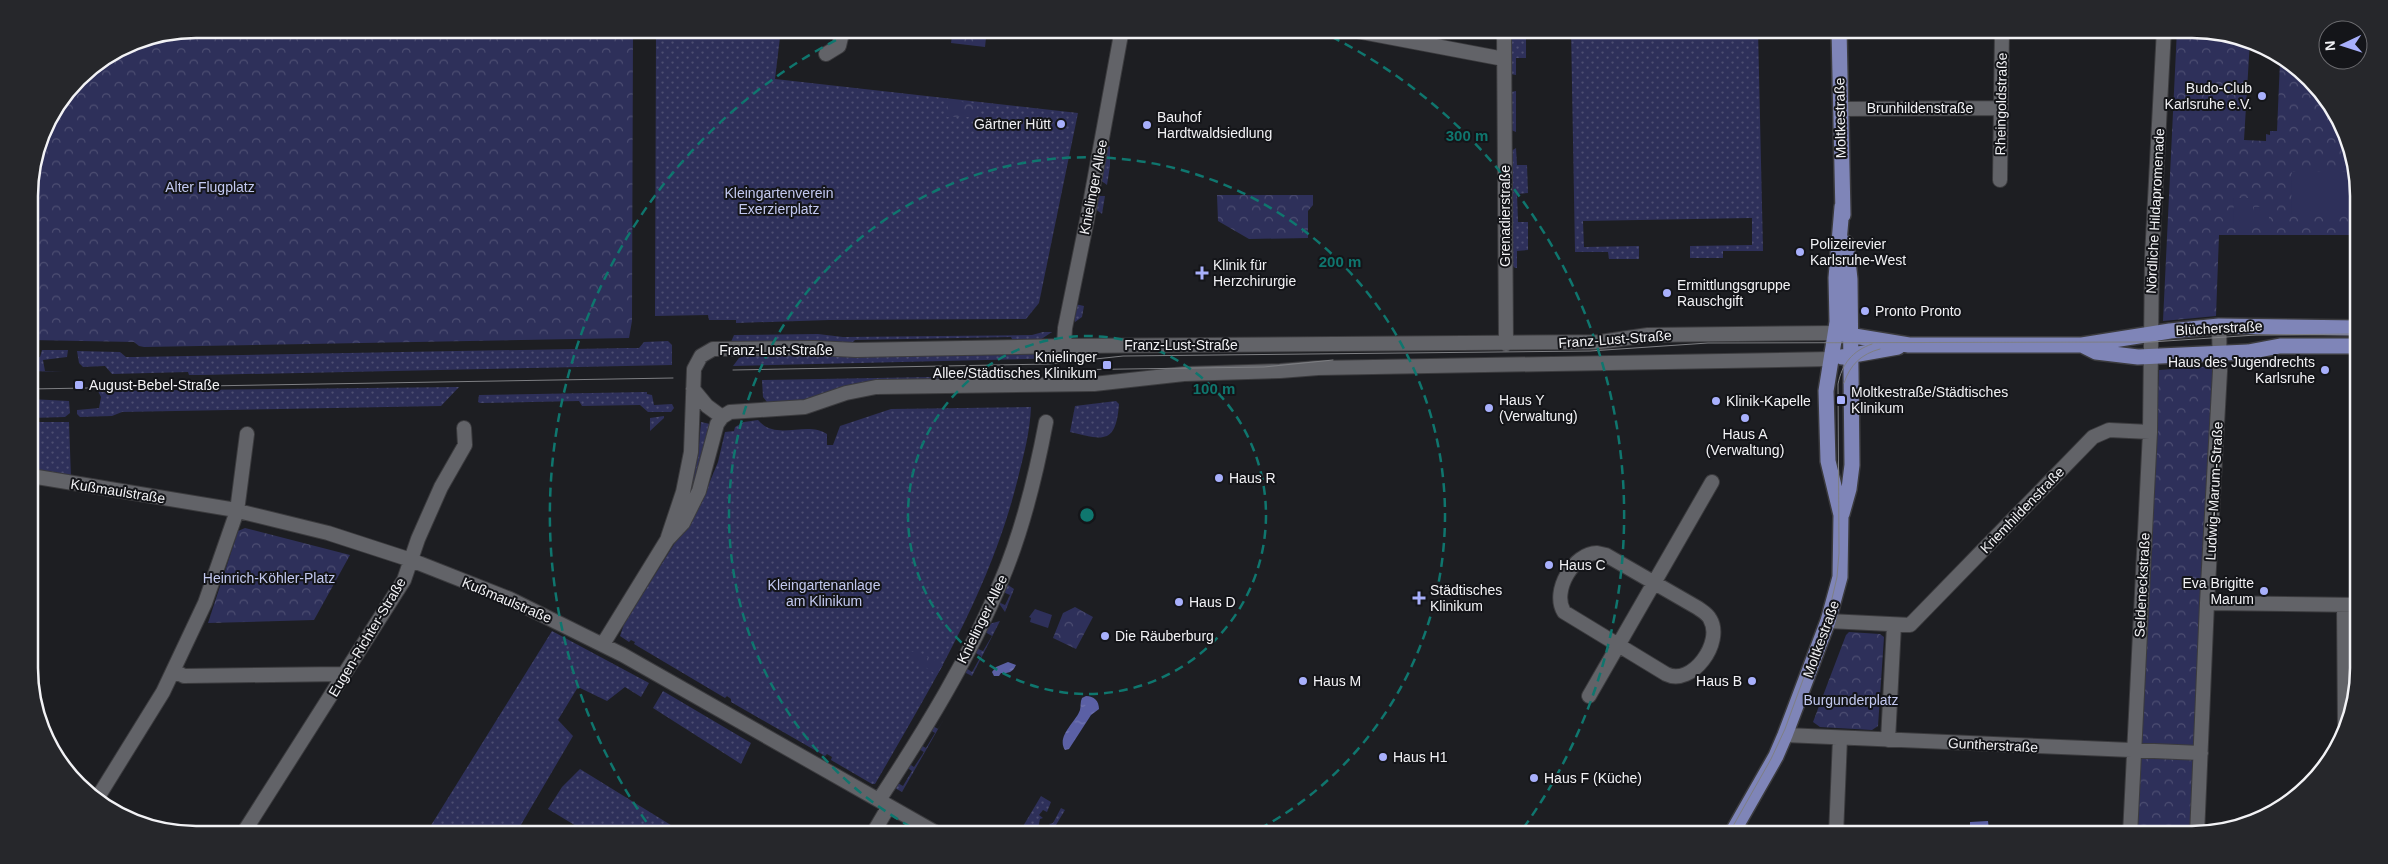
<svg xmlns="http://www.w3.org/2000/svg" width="2388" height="864" viewBox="0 0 2388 864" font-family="Helvetica,sans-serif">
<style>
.grass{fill:url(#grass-dots)}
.park{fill:url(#park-crowns)}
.pitch{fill:#2e305a}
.water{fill:url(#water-ripples)}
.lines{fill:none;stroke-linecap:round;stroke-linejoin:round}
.minor-casing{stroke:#3b3b3e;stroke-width:16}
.major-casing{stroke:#3b3b3e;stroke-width:18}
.minor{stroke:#626368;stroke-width:14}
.major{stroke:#7f85b8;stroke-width:15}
.tram{stroke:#7e7f83;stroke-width:1}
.ring{fill:none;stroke:#0f766e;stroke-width:2.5;stroke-dasharray:9 6}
.poi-dot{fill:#a8b0fc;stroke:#141519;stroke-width:2}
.labels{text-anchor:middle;stroke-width:4;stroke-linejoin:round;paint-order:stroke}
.poi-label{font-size:14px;fill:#f2f2f5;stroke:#141519;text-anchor:start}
.street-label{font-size:14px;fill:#f2f2f5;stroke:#141519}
.park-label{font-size:14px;fill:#c3c9f0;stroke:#141519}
.rim{fill:none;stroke:#f2f2f5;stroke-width:2.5}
.centre{fill:#0f766e;stroke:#141519;stroke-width:2.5}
.ring-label{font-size:15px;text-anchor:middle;font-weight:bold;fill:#0f766e;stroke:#141519;stroke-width:4;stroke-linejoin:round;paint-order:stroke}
</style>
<defs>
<pattern id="grass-dots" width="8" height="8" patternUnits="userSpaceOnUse" patternTransform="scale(1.25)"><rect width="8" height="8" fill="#2e305a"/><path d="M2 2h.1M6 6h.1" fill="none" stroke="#4d4e72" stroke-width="1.8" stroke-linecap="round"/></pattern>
<pattern id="park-crowns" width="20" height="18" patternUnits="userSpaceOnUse" patternTransform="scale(1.25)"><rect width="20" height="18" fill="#2e305a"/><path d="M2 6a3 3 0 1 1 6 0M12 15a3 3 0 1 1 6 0" fill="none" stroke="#4d4e72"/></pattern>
<pattern id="water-ripples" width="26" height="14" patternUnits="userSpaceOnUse" patternTransform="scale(1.25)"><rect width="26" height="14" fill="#5b60a5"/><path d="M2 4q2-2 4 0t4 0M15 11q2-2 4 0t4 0" fill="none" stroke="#7377b2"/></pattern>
</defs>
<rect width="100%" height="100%" fill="#1d1e22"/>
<path class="grass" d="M 656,29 L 781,29 L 775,79 L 1078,113 L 1039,303 L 1026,319 L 829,320 L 736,323 L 736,320 L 709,320 L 708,315 L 655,316 Z
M 1508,29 L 1526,29 L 1526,58 L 1516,58 L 1516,75 L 1510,74 Z
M 1571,29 L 1758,29 L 1763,251 L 1723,251 L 1723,258 L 1690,258 L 1690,246 L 1752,245 L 1752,218 L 1583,221 L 1584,247 L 1639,246 L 1639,259 L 1609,259 L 1608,252 L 1575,252 Z
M 1516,91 L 1516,132 L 1511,130 L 1511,92 Z
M 1110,146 L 1110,166 L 1107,185 L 1099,179 L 1105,148 Z
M 1516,148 L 1517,165 L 1527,165 L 1528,193 L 1517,194 L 1518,222 L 1528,222 L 1528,250 L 1517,251 L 1517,268 L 1515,268 L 1511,264 L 1511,151 Z
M 1096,196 L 1105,196 L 1102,214 L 1094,208 Z
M 1075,304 L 1084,306 L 1082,317 L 1075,322 L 1073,315 Z
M 1043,332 L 1052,332 L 1040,340 L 1014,343 L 1011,337 L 855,340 L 852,343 L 731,342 L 734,335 L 818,334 L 843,337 L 1032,335 Z
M 668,341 L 672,345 L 672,365 L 202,375 L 189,375 L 188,372 L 112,374 L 105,366 L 83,367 L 79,363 L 77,351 L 120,352 L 126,357 L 133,357 L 626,348 L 639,348 L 644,342 Z
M 42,350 L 68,350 L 67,357 L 43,360 L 45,371 L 63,372 L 30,371 L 30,358 L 40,357 Z
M 1093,352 L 1094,355 L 1068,358 L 733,366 L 739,358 L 747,355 Z
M 990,376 L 991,378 L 1095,376 L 1095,379 L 990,382 L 770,406 L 763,397 L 762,380 Z
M 459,387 L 441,406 L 122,412 L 112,416 L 80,417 L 77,414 L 77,410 L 99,408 L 101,397 L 98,391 Z
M 647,392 L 647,394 L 652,395 L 654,405 L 672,404 L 674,408 L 671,412 L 648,412 L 640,405 L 582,406 L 579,401 L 480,403 L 478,402 L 479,395 Z
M 30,399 L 69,401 L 70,413 L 65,417 L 30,418 Z
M 1116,401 L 1119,404 C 1116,445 1103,440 1070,432 L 1075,406 Z
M 1031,407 C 1030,432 1024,454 1018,478 C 991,589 932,686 875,784 L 872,784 L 831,760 L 832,757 L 827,754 L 825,756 L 731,702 L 731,699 L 727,696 L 725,698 L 634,644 L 635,642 L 631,640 L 629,642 L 620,636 L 624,624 L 703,498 L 718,462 L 725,432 L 734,431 L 735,427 L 744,422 L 758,420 C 776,442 806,420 827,434 L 827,445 L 833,445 L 840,426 L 891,409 Z
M 664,416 L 664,418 L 650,431 L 650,418 Z
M 30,422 L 69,422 L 71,477 L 31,472 Z
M 701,422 L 710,424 L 708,441 L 690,497 L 688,495 L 698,456 Z
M 1008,585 L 1014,589 L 1005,612 L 998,602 L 1005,605 L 1010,595 L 1003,592 Z
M 1000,621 L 972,676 L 964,672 L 966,668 L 972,672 L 981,656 L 974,652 L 976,648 L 983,651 L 992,636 L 985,632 L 989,624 Z
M 552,631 L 649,683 L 641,697 L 625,687 L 607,701 L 578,687 L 558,720 L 573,736 L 515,835 L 425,835 Z
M 663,691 L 751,743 L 741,764 L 653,708 Z
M 945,717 L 902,792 L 893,787 L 896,782 L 903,786 L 912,771 L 906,767 L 908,763 L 914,767 L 924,752 L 917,748 L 919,744 L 926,748 L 935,733 L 929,729 L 931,725 L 938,729 Z
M 580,769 L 687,835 L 591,835 L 548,809 L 562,787 Z
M 1041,796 L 1051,802 L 1047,812 L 1043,810 L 1039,815 L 1043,818 L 1040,819 L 1038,828 L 1034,825 L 1031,829 L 1034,831 L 1033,834 L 1022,828 Z
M 1061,808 L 1065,810 L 1050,835 L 1045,835 L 1046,829 L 1049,831 L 1052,826 L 1049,824 L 1053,823 Z
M 891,825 L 909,835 L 895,835 L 887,831 Z"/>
<path class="park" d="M 195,29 L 633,29 L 632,321 L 629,338 L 144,347 L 139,346 L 134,342 L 30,340 L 29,184 L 46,121 L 85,70 L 132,41 Z
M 953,29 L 987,29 L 985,47 L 951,43 Z
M 2177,29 L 2193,29 L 2250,40 L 2244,140 L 2266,141 L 2266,134 L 2270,135 L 2270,131 L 2277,131 L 2280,61 L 2318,86 L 2342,122 L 2358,173 L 2358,235 L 2219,235 L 2216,316 L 2163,321 Z
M 947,100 L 977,104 L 976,117 L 947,117 Z
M 1217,195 L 1313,195 L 1313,205 L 1308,211 L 1308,238 L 1249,239 L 1218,221 Z
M 2214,366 L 2192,835 L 2137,835 L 2159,370 Z
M 245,528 L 350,555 L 314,620 L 208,623 L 238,531 Z
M 1075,607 L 1093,617 L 1076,649 L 1053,638 L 1063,613 Z
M 1849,632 L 1880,634 L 1884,637 L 1878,726 L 1872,730 L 1820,727 L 1813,722 L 1846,635 Z
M 903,652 L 918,652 L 943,665 L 937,675 Z"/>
<path class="pitch" d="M 2292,172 L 2357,172 L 2358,214 L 2291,214 Z
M 2234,198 L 2253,198 L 2253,225 L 2233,225 Z
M 2254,207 L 2269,207 L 2269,226 L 2254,226 Z
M 1035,609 L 1052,615 L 1048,628 L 1030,622 L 1031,618 L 1029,617 Z"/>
<path class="water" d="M 1008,662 L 1016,665 C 1012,673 1009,673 1001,673 L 999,676 L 994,676 L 992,672 L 996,667 Z
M 1086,696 C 1094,696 1099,701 1099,709 L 1091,715 L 1069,749 L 1065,750 C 1056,736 1076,722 1080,710 C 1081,706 1080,702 1082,698 Z
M 1988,821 L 1989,830 L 1982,830 L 1978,827 L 1970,830 L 1970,822 Z"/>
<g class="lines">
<defs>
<path id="minor" d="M 1346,29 L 1504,59
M 1504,29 L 1506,344
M 826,54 L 839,46 L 843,29
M 1840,109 L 2001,108
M 2000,180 L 2002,29
M 1064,346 L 1065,328 L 1087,220 L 1122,29
M 693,389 L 707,406 L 722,417
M 31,476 L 230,509 L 328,533 L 411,560 L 510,599 L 623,655 L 940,835
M 668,537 L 683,492 L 691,452 L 694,369 L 701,356 L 713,349 L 815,348 L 856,350 L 1064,346 L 1600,342 L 1648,335 L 1836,333
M 1597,553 L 1606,555 L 1698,608 C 1702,611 1708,614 1710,619 C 1724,642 1692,687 1666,674 L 1564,612 C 1551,591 1574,553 1597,553 Z
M 2207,603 L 2359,605
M 2344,605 L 2345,733
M 1828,621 L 1910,625 L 2093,437 L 2109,430 L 2150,432
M 603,644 L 667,540 L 683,523 L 699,491 L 717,424 L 722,417 L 730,412 L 805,407 L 846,393 L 876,387 L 1094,384 L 1184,374 L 1280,371 L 1318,368 L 1831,359
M 174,671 L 184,676 L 344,674
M 1589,696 L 1712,482
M 1785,735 L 2201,753
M 1888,740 L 1894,625
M 98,797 L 163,692 L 205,603 L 237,511 L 247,434
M 879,800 C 925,730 970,657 1002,579 C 1023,529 1036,475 1046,422
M 242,835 L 404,580 L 418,539 L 441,487 L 465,445 L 464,428
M 872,835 L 889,806
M 1836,835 L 1840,738
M 2130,835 L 2150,432 L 2152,257 L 2164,29
M 2197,835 L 2207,603 L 2220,371 L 2219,326"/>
<path id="major" d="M 1839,29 L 1843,215
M 1836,333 L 1909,345 L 2082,345 L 2170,331 L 2219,326 L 2358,328
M 2082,345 L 2096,352 L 2138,357 L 2248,352 L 2280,346 L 2358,346
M 1842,357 L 1898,347
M 1842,514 L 1849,489 L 1852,465 L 1850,279 L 1846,243
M 1731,835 L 1776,756 L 1785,735 L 1828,621 L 1840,577 L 1841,515 L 1828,461 L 1826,391 L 1837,322 L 1836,278 L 1842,207"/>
</defs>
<use href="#minor" class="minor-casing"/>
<use href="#major" class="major-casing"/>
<use href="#minor" class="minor"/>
<use href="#major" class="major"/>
<path class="tram" d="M 733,370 L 1049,364 L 1123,356 L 1590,351 L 1708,343 L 2151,342 L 2256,335 L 2358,334
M 1058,370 L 1264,367 L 1333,360
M 1844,383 C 1850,365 1861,354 1880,349
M 30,389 L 673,378
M 1728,835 L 1771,759 L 1785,729 L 1831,603 L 1837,577 L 1839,553 L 1838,384 C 1842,364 1852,351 1872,344"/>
</g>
<g class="ring">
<circle cx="1087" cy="515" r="179"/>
<path d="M924 834A358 358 0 1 1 1250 834"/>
<path d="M655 834A537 537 0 0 1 856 30M1318 30A537 537 0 0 1 1519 834"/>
</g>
<g class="poi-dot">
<circle cx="2262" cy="96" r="5"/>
<circle cx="1061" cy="124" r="5"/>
<circle cx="1147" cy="125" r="5"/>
<circle cx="1800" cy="252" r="5"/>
<path d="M1199.5 265.5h5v5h5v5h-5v5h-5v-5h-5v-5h5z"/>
<circle cx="1667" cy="293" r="5"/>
<circle cx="1865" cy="311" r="5"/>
<rect x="1102" y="360" width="10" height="10" rx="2.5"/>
<circle cx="2325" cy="370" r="5"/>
<rect x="74" y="380" width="10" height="10" rx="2.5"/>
<rect x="1836" y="395" width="10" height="10" rx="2.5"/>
<circle cx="1716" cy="401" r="5"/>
<circle cx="1489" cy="408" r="5"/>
<circle cx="1745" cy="418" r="5"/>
<circle cx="1219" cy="478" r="5"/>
<circle cx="1549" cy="565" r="5"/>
<circle cx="2264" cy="591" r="5"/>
<path d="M1416.5 590.5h5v5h5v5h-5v5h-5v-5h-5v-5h5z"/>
<circle cx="1179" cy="602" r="5"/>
<circle cx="1105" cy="636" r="5"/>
<circle cx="1303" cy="681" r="5"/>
<circle cx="1752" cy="681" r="5"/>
<circle cx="1383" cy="757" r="5"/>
<circle cx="1534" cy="778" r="5"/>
</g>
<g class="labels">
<g class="poi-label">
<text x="2252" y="93" text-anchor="end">Budo-Club<tspan x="2252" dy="16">Karlsruhe e.V.</tspan></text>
<text x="1157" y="122">Bauhof<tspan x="1157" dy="16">Hardtwaldsiedlung</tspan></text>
<text x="1051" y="129" text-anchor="end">Gärtner Hütt</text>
<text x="1810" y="249">Polizeirevier<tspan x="1810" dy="16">Karlsruhe-West</tspan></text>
<text x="1213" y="270">Klinik für<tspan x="1213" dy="16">Herzchirurgie</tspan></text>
<text x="1677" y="290">Ermittlungsgruppe<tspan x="1677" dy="16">Rauschgift</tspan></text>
<text x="1875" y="316">Pronto Pronto</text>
<text x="1097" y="362" text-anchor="end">Knielinger<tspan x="1097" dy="16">Allee/Städtisches Klinikum</tspan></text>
<text x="2315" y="367" text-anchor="end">Haus des Jugendrechts<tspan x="2315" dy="16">Karlsruhe</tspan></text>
<text x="89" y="390">August-Bebel-Straße</text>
<text x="1851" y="397">Moltkestraße/Städtisches<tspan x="1851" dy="16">Klinikum</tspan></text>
<text x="1499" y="405">Haus Y<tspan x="1499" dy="16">(Verwaltung)</tspan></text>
<text x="1726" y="406">Klinik-Kapelle</text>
<text x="1745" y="439" text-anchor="middle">Haus A<tspan x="1745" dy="16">(Verwaltung)</tspan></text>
<text x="1229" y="483">Haus R</text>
<text x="1559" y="570">Haus C</text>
<text x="2254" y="588" text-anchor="end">Eva Brigitte<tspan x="2254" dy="16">Marum</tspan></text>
<text x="1430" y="595">Städtisches<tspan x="1430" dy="16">Klinikum</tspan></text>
<text x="1189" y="607">Haus D</text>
<text x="1115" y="641">Die Räuberburg</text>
<text x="1313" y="686">Haus M</text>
<text x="1742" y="686" text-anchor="end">Haus B</text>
<text x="1393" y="762">Haus H1</text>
<text x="1544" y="783">Haus F (Küche)</text>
</g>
<g class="street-label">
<text transform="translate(2001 104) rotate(-89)" y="5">Rheingoldstraße</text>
<text x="1920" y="113">Brunhildenstraße</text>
<text transform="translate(1840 118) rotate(-91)" y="5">Moltkestraße</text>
<text transform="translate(1093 187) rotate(-79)" y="5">Knielinger Allee</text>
<text transform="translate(2155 211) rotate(-87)" y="5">Nördliche Hildapromenade</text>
<text transform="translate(1505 216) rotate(-90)" y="5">Grenadierstraße</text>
<text transform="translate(2219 328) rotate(-3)" y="5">Blücherstraße</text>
<text transform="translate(1615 339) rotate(-4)" y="5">Franz-Lust-Straße</text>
<text x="1181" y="350">Franz-Lust-Straße</text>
<text x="776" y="355">Franz-Lust-Straße</text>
<text transform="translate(118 491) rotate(9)" y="5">Kußmaulstraße</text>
<text transform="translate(2214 491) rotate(-87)" y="5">Ludwig-Marum-Straße</text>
<text transform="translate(2022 510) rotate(-46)" y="5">Kriemhildenstraße</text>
<text transform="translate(2142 585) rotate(-87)" y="5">Seldeneckstraße</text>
<text transform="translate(507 600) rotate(23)" y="5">Kußmaulstraße</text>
<text transform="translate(982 619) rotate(-64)" y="5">Knielinger Allee</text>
<text transform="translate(367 637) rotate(-59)" y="5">Eugen-Richter-Straße</text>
<text transform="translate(1821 639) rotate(-70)" y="5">Moltkestraße</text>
<text transform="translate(1993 745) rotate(3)" y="5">Guntherstraße</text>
</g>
<g class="park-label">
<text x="210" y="192">Alter Flugplatz</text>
<text x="779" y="198">Kleingartenverein<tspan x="779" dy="16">Exerzierplatz</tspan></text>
<text x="269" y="583">Heinrich-Köhler-Platz</text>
<text x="824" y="590">Kleingartenanlage<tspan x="824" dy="16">am Klinikum</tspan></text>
<text x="1851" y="705">Burgunderplatz</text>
</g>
</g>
<path d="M0 0H2388V864H0ZM196 38H2192A158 158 0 0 1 2350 196V668A158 158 0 0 1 2192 826H196A158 158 0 0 1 38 668V196A158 158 0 0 1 196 38Z" fill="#26272b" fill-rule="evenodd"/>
<path class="rim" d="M196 38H2192A158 158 0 0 1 2350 196V668A158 158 0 0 1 2192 826H196A158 158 0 0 1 38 668V196A158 158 0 0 1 196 38Z"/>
<circle cx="1087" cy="515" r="8" class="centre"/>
<g class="ring-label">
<text x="1467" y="141">300 m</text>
<text x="1340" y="267">200 m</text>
<text x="1214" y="394">100 m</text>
</g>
<g transform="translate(2343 45) rotate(266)"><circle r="24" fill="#141519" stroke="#6d6d71"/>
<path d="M0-4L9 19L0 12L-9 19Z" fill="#a8b0fc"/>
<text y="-8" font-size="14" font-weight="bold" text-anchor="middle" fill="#f2f2f5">N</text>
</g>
</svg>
